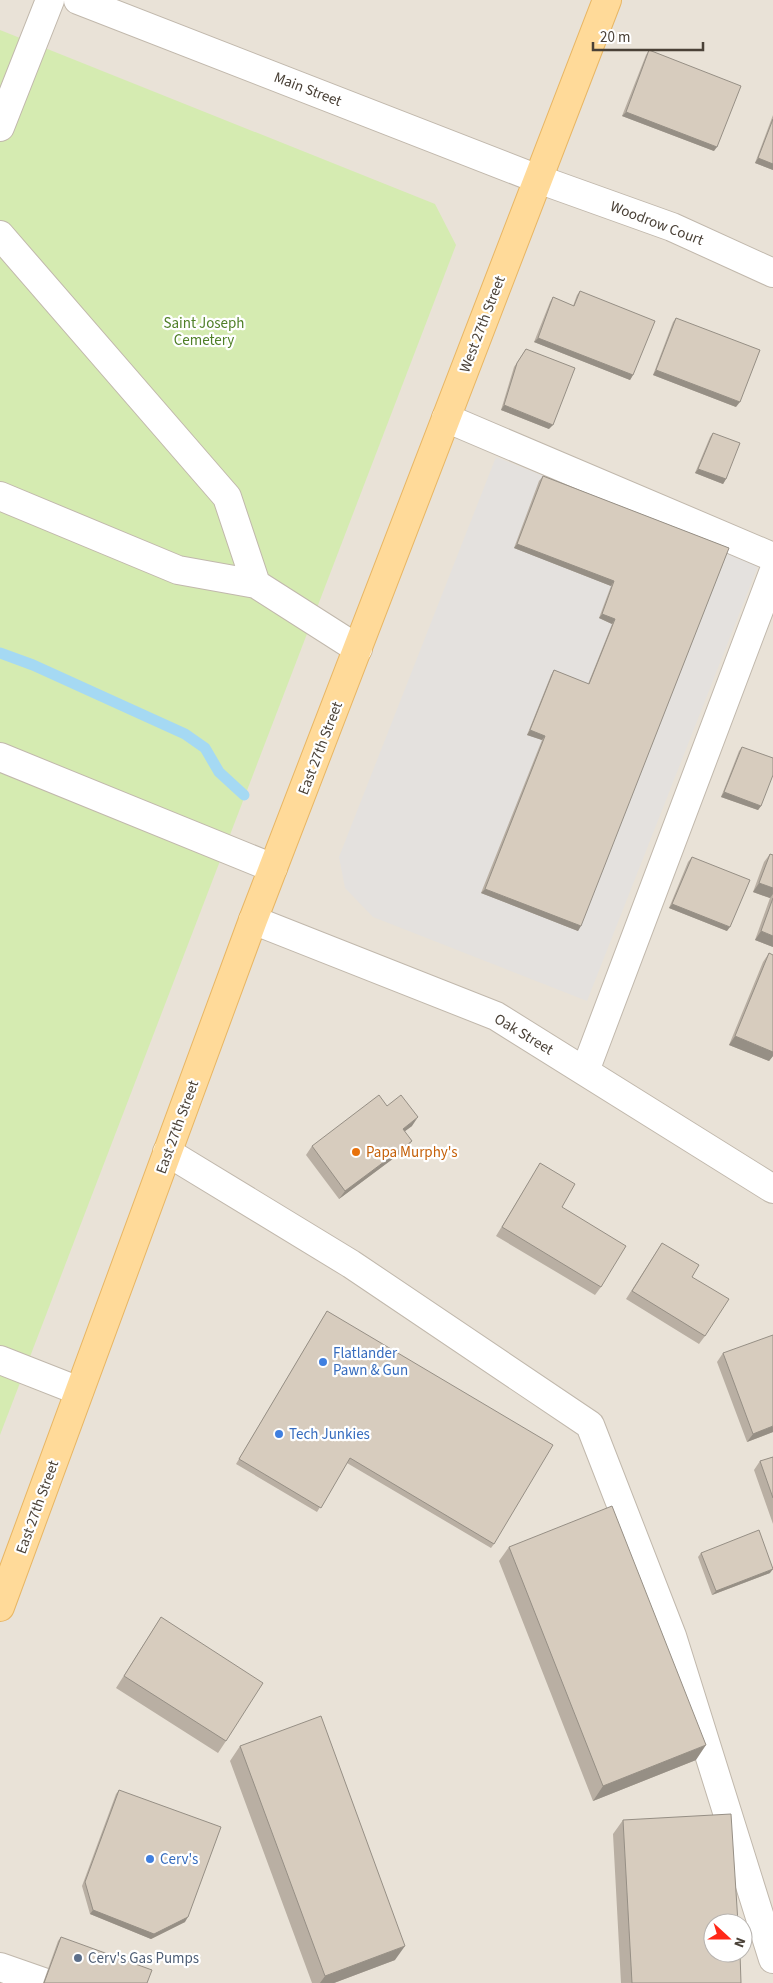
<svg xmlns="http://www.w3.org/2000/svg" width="773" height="1983" viewBox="0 0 773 1983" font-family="'Source Sans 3',sans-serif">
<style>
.residential{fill:#e9e2d7;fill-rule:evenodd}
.green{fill:#d5ebb1}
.parking{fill:#e4e1de}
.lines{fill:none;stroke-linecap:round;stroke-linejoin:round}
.stream{stroke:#a5d9f3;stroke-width:11}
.minor-casing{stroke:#c1b8ac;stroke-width:30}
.major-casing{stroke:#e8b664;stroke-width:30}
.minor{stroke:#fff;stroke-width:28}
.major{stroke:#ffda99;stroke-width:28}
.wall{fill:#b9afa3}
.shaded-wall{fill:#968f85}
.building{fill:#d7ccbe;stroke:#968f85}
.food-dot{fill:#e8710a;stroke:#fff;stroke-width:2}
.shop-dot{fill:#3f7fe0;stroke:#fff;stroke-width:2}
.service-dot{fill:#5c6f8a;stroke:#fff;stroke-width:2}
.labels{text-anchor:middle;stroke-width:4.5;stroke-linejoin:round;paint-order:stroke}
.street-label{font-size:15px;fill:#4a4137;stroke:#fff}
.park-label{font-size:15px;fill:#4f7f27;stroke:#fff}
.food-label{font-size:15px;fill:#c56008;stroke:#fff;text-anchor:start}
.shop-label{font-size:15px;fill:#366cbe;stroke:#fff;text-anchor:start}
.service-label{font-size:15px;fill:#4e5e75;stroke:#fff;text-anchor:start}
</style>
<rect width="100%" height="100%" fill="#f5f1ea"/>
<path class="residential" d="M 0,0 L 773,0 L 773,1983 L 0,1983 ZM 713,1923 L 743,1923 L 743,1953 L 713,1953 Z"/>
<path class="green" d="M 0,30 L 435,204 L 456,245 L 0,1435 Z"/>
<path class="parking" d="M 496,457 L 760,561 L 587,1001 L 373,917 L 345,888 L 339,857 Z"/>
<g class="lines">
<path class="stream" d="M 0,653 L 33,665 L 185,734 L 205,748 L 219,772 L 244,795"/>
<defs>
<path id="minor" d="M 78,0 L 538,179 L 672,227 L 773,273
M 0,127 L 50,0
M 0,235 L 227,497 L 256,584
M 446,418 L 773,557
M 0,496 L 178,570 L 256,584 L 358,649
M 0,757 L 273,868
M 253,920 L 496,1016 L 773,1189
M 585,1071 L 773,573
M 167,1152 L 351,1264 L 590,1425 L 672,1636 L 773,1959
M 0,1360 L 79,1391
M 0,1967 L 43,1982"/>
<path id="major" d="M 0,1607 L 253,920 L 607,0"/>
</defs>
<use href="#minor" class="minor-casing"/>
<use href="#major" class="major-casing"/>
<use href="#minor" class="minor"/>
<use href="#major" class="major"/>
</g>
<path class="wall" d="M 649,50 L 714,151 L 622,116 L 646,55 Z
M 773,115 L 773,170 L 755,163 Z
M 580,291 L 633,375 L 630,380 L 534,342 L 550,302 L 553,297 L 573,306 L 577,295 Z
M 676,318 L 736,407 L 653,375 L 673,322 Z
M 526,349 L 549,429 L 501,410 L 514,367 Z
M 713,433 L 726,479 L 723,484 L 695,473 L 710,437 Z
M 543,476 L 729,548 L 578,931 L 481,893 L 542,740 L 527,735 L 551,675 L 554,670 L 588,684 L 612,624 L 599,618 L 611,586 L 514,548 L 539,481 Z
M 742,747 L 761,806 L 758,810 L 721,797 L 739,751 Z
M 770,854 L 773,855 L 773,947 L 755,940 L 770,898 L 753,892 L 764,862 Z
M 692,857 L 727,931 L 669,908 L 688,862 Z
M 769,953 L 773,955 L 773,1056 L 769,1061 L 729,1045 L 763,962 Z
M 387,1106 L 412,1126 L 405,1131 L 406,1149 L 339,1199 L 306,1155 L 312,1146 Z
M 540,1163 L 601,1287 L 595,1295 L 496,1236 L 535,1172 Z
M 662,1243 L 692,1277 L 705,1336 L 699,1344 L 626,1299 Z
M 327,1311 L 494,1544 L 491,1548 L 347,1463 L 317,1512 L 236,1464 Z
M 723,1353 L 773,1432 L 747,1442 L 717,1362 Z
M 773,1457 L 773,1524 L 754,1470 L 760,1461 Z
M 509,1547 L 696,1760 L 593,1801 L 499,1561 Z
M 701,1553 L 770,1573 L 712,1595 L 698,1557 Z
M 161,1617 L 226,1741 L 218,1753 L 116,1688 Z
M 240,1746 L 395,1960 L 334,1983 L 312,1983 L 230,1761 Z
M 119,1790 L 185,1922 L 151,1939 L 90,1914 L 82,1886 L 116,1794 Z
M 623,1820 L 741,1983 L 621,1983 L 613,1834 Z
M 61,1937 L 147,1983 L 43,1983 L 58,1941 Z"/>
<path class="shaded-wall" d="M 626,112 L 717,147 L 714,151 L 622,116 Z
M 758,158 L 773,164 L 773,170 L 755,163 Z
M 538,338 L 633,375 L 630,380 L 534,342 Z
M 656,370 L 740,402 L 736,407 L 653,375 Z
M 504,405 L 553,425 L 549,429 L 501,410 Z
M 698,469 L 726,479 L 723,484 L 695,473 Z
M 517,544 L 614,581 L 611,586 L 514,548 Z
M 602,614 L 615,619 L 612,624 L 599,618 Z
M 530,730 L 545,736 L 542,740 L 527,735 Z
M 724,792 L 761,806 L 758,810 L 721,797 Z
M 759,883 L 773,888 L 773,894 L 770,898 L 753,892 Z
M 485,889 L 581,926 L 578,931 L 481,893 Z
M 672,904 L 730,927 L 727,931 L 669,908 Z
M 761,931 L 773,936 L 773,947 L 755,940 Z
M 735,1036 L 773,1052 L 773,1056 L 769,1061 L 729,1045 Z
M 418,1117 L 412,1126 L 397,1137 L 403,1129 Z
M 412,1141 L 406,1149 L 339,1199 L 345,1191 Z
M 773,1426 L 773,1432 L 747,1442 L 753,1434 Z
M 773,1569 L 770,1573 L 712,1595 L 716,1591 Z
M 706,1745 L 696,1760 L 593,1801 L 603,1786 Z
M 93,1910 L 188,1917 L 185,1922 L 151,1939 L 90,1914 Z
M 405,1946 L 395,1960 L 334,1983 L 320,1983 L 325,1976 Z"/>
<path class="building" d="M 649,50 L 741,86 L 717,147 L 626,112 Z
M 773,119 L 773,164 L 758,158 Z
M 580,291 L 655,321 L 633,375 L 538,338 L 553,297 L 574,306 Z
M 676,318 L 760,350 L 740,402 L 656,370 Z
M 526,349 L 575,368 L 553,425 L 504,405 L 517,363 Z
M 713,433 L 740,443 L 726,479 L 698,469 Z
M 543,476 L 729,548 L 581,926 L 485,889 L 545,736 L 530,730 L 554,670 L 589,684 L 615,619 L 602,614 L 614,581 L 517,544 Z
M 742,747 L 773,758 L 773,775 L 761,806 L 724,792 Z
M 770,854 L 773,855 L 773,888 L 759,883 Z
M 692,857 L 750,880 L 730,927 L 672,904 Z
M 773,898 L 773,936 L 761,931 Z
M 769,953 L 773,955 L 773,1052 L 735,1036 Z
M 379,1095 L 387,1106 L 401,1095 L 418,1117 L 403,1129 L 412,1141 L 345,1191 L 312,1146 Z
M 540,1163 L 575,1184 L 562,1207 L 626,1246 L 601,1287 L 502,1227 Z
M 662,1243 L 699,1265 L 692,1277 L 729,1299 L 705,1336 L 632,1291 Z
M 327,1311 L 553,1445 L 494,1544 L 350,1458 L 321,1508 L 239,1459 Z
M 773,1335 L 773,1426 L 753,1434 L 723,1353 Z
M 773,1457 L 773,1498 L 760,1461 Z
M 612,1506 L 706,1745 L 603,1786 L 509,1547 Z
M 759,1530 L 773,1569 L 716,1591 L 701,1553 Z
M 161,1617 L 263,1683 L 226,1741 L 124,1676 Z
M 321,1716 L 405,1946 L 325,1976 L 240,1746 Z
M 119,1790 L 221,1827 L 188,1917 L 154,1934 L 93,1910 L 85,1882 Z
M 731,1814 L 738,1923 L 713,1923 L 713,1953 L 740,1953 L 741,1983 L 632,1983 L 623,1820 Z
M 61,1937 L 152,1970 L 147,1983 L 44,1983 Z"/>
<circle class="food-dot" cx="356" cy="1152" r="5"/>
<g class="shop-dot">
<circle cx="323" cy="1362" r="5"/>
<circle cx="279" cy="1434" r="5"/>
<circle cx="150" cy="1859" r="5"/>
</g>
<circle class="service-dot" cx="78" cy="1958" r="5"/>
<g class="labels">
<g class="street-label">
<text transform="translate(308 89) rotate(21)" y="5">Main Street</text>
<text transform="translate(657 223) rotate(21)" y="5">Woodrow Court</text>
<text transform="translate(482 324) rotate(-69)" y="5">West 27th Street</text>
<text transform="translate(320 748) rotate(-69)" y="5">East 27th Street</text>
<text transform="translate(524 1034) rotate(31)" y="5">Oak Street</text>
<text transform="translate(177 1127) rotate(-70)" y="5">East 27th Street</text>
<text transform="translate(37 1507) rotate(-70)" y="5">East 27th Street</text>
</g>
<g class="park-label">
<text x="204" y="328">Saint Joseph<tspan x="204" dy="17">Cemetery</tspan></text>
</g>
<g class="food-label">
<text x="366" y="1157">Papa Murphy's</text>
</g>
<g class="shop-label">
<text x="333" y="1358">Flatlander<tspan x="333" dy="17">Pawn &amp; Gun</tspan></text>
<text x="289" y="1439">Tech Junkies</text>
<text x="160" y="1864">Cerv's</text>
</g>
<g class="service-label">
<text x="88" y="1963">Cerv's Gas Pumps</text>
</g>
</g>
<g transform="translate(728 1938) rotate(111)"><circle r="24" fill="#ffffff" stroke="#b7b3af"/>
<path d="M0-4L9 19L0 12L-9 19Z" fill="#ff2717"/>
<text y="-8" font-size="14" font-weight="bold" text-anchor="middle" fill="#4a4137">N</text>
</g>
<path d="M593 42v8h110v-8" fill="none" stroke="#4a4137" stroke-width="2.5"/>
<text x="600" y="42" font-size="15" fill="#4a4137" stroke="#ffffff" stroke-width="4" paint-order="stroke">20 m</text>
</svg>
